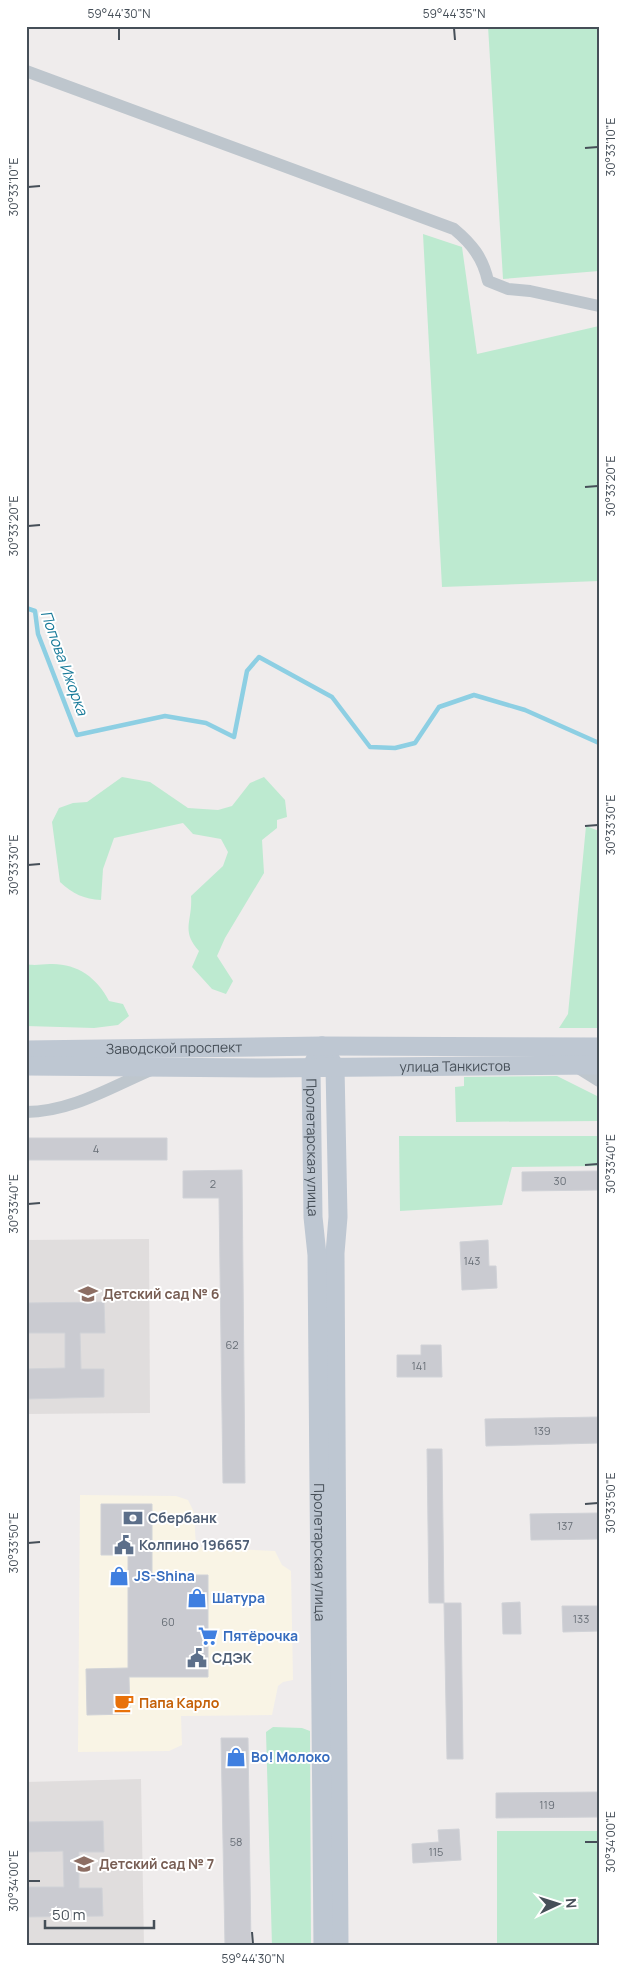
<svg xmlns="http://www.w3.org/2000/svg" width="625" height="1972" viewBox="0 0 625 1972" font-family="Manrope,sans-serif">
<style>
.commercial{fill:#f9f4e5}
.education{fill:#e0dddd}
.green{fill:#bdead0}
.lines{fill:none;stroke-linecap:round;stroke-linejoin:round}
.stream{stroke:#8dcfe3;stroke-width:4.5}
.building{fill:#cacbd1;stroke:#d0d2d7}
.minor{stroke:#bec6cd;stroke-width:12}
.secondary{stroke:#bec7d2;stroke-width:19}
.ticks{fill:none;stroke:#464f58;stroke-width:2}
.labels{text-anchor:middle;stroke-width:4;stroke-linejoin:round;paint-order:stroke}
.number-label{font-size:11px;fill:#676e76}
.street-label{font-size:14px;fill:#464f58;stroke:#fff}
.education-label{font-size:14px;font-weight:bold;fill:#785e54;stroke:#fff;text-anchor:start}
.service-label{font-size:14px;font-weight:bold;fill:#4e5e75;stroke:#fff;text-anchor:start}
.shop-label{font-size:14px;font-weight:bold;fill:#366cbe;stroke:#fff;text-anchor:start}
.food-label{font-size:14px;font-weight:bold;fill:#c56008;stroke:#fff;text-anchor:start}
.water-label{font-size:15px;font-style:italic;fill:#187a99;stroke:#fff}
.neatline{fill:none;stroke:#464f58;stroke-width:2}
.ticks-label{font-size:12px;text-anchor:middle;fill:#464f58}
</style>
<rect width="100%" height="100%" fill="#efecec"/>
<path class="commercial" d="M 80,1495 L 176,1496 L 188,1500 L 194,1512 L 196,1547 L 275,1551 L 282,1565 L 291,1571 L 293,1680 L 283,1682 L 278,1686 L 272,1715 L 181,1716 L 182,1745 L 169,1751 L 78,1752 Z"/>
<path class="education" d="M 149,1239 L 150,1413 L 26,1414 L 26,1240 Z
M 141,1779 L 144,1946 L 26,1946 L 26,1782 Z"/>
<path class="green" d="M 488,26 L 599,26 L 599,271 L 503,279 Z
M 423,234 L 462,247 L 477,354 L 599,326 L 599,581 L 442,587 Z
M 122,777 L 150,782 L 188,808 L 218,810 L 232,806 L 250,783 L 264,777 L 285,800 L 287,817 L 277,820 L 277,828 L 262,840 L 264,873 L 225,938 L 217,956 L 233,981 L 226,994 L 212,989 L 192,967 L 199,951 C 180,930 193,921 191,896 L 223,866 L 228,852 L 221,839 L 193,834 L 183,823 L 114,838 L 103,869 L 101,900 C 84,899 73,894 60,882 L 52,822 L 59,808 L 73,803 L 87,802 Z
M 586,826 L 599,831 L 599,1028 L 559,1028 L 568,1014 Z
M 26,964 C 35,966 41,964 50,964 C 76,963 97,977 109,1001 L 123,1004 L 129,1016 L 118,1025 L 94,1028 L 26,1026 Z
M 557,1076 L 599,1097 L 599,1121 L 456,1122 L 455,1087 L 464,1086 L 464,1077 Z
M 399,1136 L 599,1136 L 599,1166 L 512,1167 L 502,1205 L 400,1211 Z
M 273,1727 L 302,1728 L 310,1731 L 311,1946 L 272,1946 L 266,1732 Z
M 497,1831 L 599,1831 L 599,1946 L 497,1946 Z"/>
<g class="lines">
<path class="stream" d="M 26,608 L 35,611 L 38,634 L 77,735 L 165,716 L 206,723 L 234,737 L 247,671 L 259,657 L 332,697 L 370,747 L 395,748 L 415,743 L 439,707 L 474,695 L 525,710 L 599,743"/>
</g>
<path class="building" d="M 26,1138 L 167,1138 L 167,1160 L 26,1160 Z
M 242,1170 L 245,1483 L 223,1483 L 219,1198 L 183,1198 L 183,1171 Z
M 599,1171 L 599,1190 L 522,1191 L 522,1172 Z
M 488,1240 L 489,1266 L 496,1266 L 497,1288 L 462,1290 L 460,1242 Z
M 104,1302 L 105,1333 L 80,1333 L 81,1369 L 104,1369 L 104,1397 L 26,1399 L 26,1369 L 65,1368 L 65,1333 L 26,1333 L 26,1303 Z
M 421,1345 L 441,1345 L 442,1377 L 397,1377 L 397,1355 L 421,1355 Z
M 599,1417 L 599,1443 L 486,1446 L 485,1419 Z
M 427,1449 L 442,1449 L 444,1603 L 429,1603 Z
M 101,1504 L 152,1504 L 152,1575 L 208,1575 L 208,1677 L 129,1677 L 130,1714 L 87,1715 L 86,1669 L 128,1668 L 128,1555 L 101,1555 Z
M 599,1513 L 599,1539 L 531,1540 L 530,1514 Z
M 520,1602 L 521,1634 L 503,1634 L 502,1603 Z
M 444,1603 L 461,1603 L 463,1759 L 447,1759 Z
M 562,1606 L 599,1606 L 599,1631 L 563,1632 Z
M 221,1738 L 248,1738 L 251,1946 L 225,1946 Z
M 599,1792 L 599,1817 L 496,1818 L 496,1793 Z
M 103,1821 L 104,1852 L 79,1852 L 79,1888 L 102,1888 L 103,1916 L 26,1917 L 26,1887 L 64,1887 L 63,1851 L 26,1852 L 26,1822 Z
M 459,1829 L 461,1860 L 413,1863 L 412,1844 L 439,1842 L 438,1830 Z"/>
<g class="lines">
<path class="minor" d="M 26,71 L 454,229 C 472,244 483,258 488,281 L 508,289 L 530,291 L 599,306
M 575,1066 L 599,1081
M 26,1112 C 71,1112 111,1087 151,1070"/>
<g class="secondary">
<path d="M 322,1046 L 335,1067 L 338,1217 L 335,1253 L 339,1946"/>
<path id="s1" d="M 322,1046 L 311,1068 L 313,1217 L 317,1255 L 323,1946"/>
<path id="s2" d="M 26,1050 L 322,1046 L 599,1047"/>
<path id="s3" d="M 26,1066 L 268,1068 L 599,1065"/>
</g>
</g>
<path class="ticks" d="M 119,28 L 119,40M 454,28 L 455,40M 585,148 L 598,147M 28,187 L 40,186M 585,487 L 598,486M 28,526 L 40,525M 585,826 L 598,825M 28,865 L 40,864M 585,1165 L 598,1164M 28,1204 L 40,1203M 585,1504 L 598,1503M 28,1543 L 40,1542M 585,1842 L 598,1842M 28,1881 L 40,1881M 252,1932 L 253,1944"/>
<defs>
<symbol id="school-bare" viewBox="-9 -9 18 18"><path d="M0-5L7-2L0 1L-7-2ZM-4 1L0 2.5L4 1V4Q0 6-4 4Z" fill="#8d6e63" stroke="#fff" stroke-width="2.5" paint-order="stroke"/></symbol>
<symbol id="bank-bare" viewBox="-9 -9 18 18"><path d="M-6-4H6V4H-6ZM0-2.3a2.3 2.3 0 1 0 0 4.6a2.3 2.3 0 1 0 0-4.6Z" fill="#5c6f8a" stroke="#fff" stroke-width="2.5" paint-order="stroke"/></symbol>
<symbol id="civic-bare" viewBox="-9 -9 18 18"><path d="M-.6-6.5H3V-4.5H.6V-3L4-1V1h2V6H-6V1h2V-1L-.6-3ZM-1.2 2.5V6h2.4V2.5Z" fill="#5c6f8a" stroke="#fff" stroke-width="2.5" paint-order="stroke"/></symbol>
<symbol id="shop-bare" viewBox="-9 -9 18 18"><path d="M-5-2.5h2.3a2.7 3.5 0 0 1 5.4 0H5L5.5 6h-11ZM-1.5-2.5h3a1.5 2.3 0 0 0-3 0Z" fill="#3f7fe0" stroke="#fff" stroke-width="2.5" paint-order="stroke"/></symbol>
<symbol id="supermarket-bare" viewBox="-9 -9 18 18"><path d="M-6-5.5h2.5l.6 2H6L4.5 2H-2.5L-4.4-4H-6ZM-1.5 3.2a1.3 1.3 0 1 0 .1 0ZM3 3.2a1.3 1.3 0 1 0 .1 0Z" fill="#3f7fe0" stroke="#fff" stroke-width="2.5" paint-order="stroke"/></symbol>
<symbol id="cafe-bare" viewBox="-9 -9 18 18"><path d="M-5.5-4.5H6V0H3Q3 3.5 0 3.5H-2.5Q-5.5 3.5-5.5 0ZM3-3.2v2h1.7v-2ZM-6 4.5H4V6H-6Z" fill="#e8710a" stroke="#fff" stroke-width="2.5" paint-order="stroke"/></symbol>
</defs>
<g fill-rule="evenodd">
<use href="#school-bare" x="74" y="1280" width="28" height="28"/>
<use href="#bank-bare" x="119" y="1504" width="28" height="28"/>
<use href="#civic-bare" x="110" y="1531" width="28" height="28"/>
<use href="#shop-bare" x="105" y="1562" width="28" height="28"/>
<use href="#shop-bare" x="183" y="1584" width="28" height="28"/>
<use href="#supermarket-bare" x="194" y="1622" width="28" height="28"/>
<use href="#civic-bare" x="183" y="1644" width="28" height="28"/>
<use href="#cafe-bare" x="110" y="1689" width="28" height="28"/>
<use href="#shop-bare" x="222" y="1743" width="28" height="28"/>
<use href="#school-bare" x="70" y="1850" width="28" height="28"/>
</g>
<g class="labels">
<g class="number-label">
<text x="96" y="1153">4</text>
<text x="560" y="1185">30</text>
<text x="213" y="1188">2</text>
<text x="472" y="1265">143</text>
<text x="232" y="1349">62</text>
<text x="419" y="1370">141</text>
<text x="542" y="1435">139</text>
<text x="565" y="1530">137</text>
<text x="581" y="1623">133</text>
<text x="168" y="1626">60</text>
<text x="547" y="1809">119</text>
<text x="236" y="1846">58</text>
<text x="436" y="1856">115</text>
</g>
<g class="street-label">
<text dy="5" stroke="none"><textPath href="#s2" startOffset="148">Заводской проспект</textPath></text>
<text dy="5" stroke="none"><textPath href="#s3" startOffset="429">улица Танкистов</textPath></text>
<text dy="5" stroke="none"><textPath href="#s1" startOffset="104">Пролетарская улица</textPath></text>
<text dy="5" stroke="none"><textPath href="#s1" startOffset="509">Пролетарская улица</textPath></text>
</g>
<g class="education-label">
<text x="103" y="1299">Детский сад № 6</text>
<text x="99" y="1869">Детский сад № 7</text>
</g>
<g class="service-label">
<text x="148" y="1523">Сбербанк</text>
<text x="139" y="1550">Колпино 196657</text>
<text x="212" y="1663">СДЭК</text>
</g>
<g class="shop-label">
<text x="134" y="1581">JS-Shina</text>
<text x="212" y="1603">Шатура</text>
<text x="223" y="1641">Пятёрочка</text>
<text x="251" y="1762">Во! Молоко</text>
</g>
<g class="food-label">
<text x="139" y="1708">Папа Карло</text>
</g>
<g class="water-label">
<text transform="translate(64 663) rotate(70)" y="5">Попова Ижорка</text>
</g>
</g>
<rect width="625" height="1972" fill="none" stroke="#ffffff" stroke-width="55"/>
<g transform="translate(558 1904) rotate(86)" stroke="#ffffff" stroke-width="4" paint-order="stroke">
<path d="M0-4L9 19L0 12L-9 19Z" fill="#464f58"/>
<text y="-8" font-size="14" font-weight="bold" text-anchor="middle" fill="#464f58">N</text>
</g>
<path d="M45 1920v8h109v-8" fill="none" stroke="#464f58" stroke-width="2.5"/>
<text x="52" y="1920" font-size="15" fill="#464f58" stroke="#ffffff" stroke-width="4" paint-order="stroke">50 m</text>
<rect x="28" y="28" width="570" height="1916" class="neatline"/>
<g class="ticks-label">
<text x="119" y="18">59°44'30"N</text>
<text x="454" y="18">59°44'35"N</text>
<text transform="translate(611 147) rotate(-90)" y="4">30°33'10"E</text>
<text transform="translate(14 187) rotate(-90)" y="4">30°33'10"E</text>
<text transform="translate(611 486) rotate(-90)" y="4">30°33'20"E</text>
<text transform="translate(14 526) rotate(-90)" y="4">30°33'20"E</text>
<text transform="translate(611 825) rotate(-90)" y="4">30°33'30"E</text>
<text transform="translate(14 865) rotate(-90)" y="4">30°33'30"E</text>
<text transform="translate(611 1164) rotate(-90)" y="4">30°33'40"E</text>
<text transform="translate(14 1204) rotate(-90)" y="4">30°33'40"E</text>
<text transform="translate(611 1503) rotate(-90)" y="4">30°33'50"E</text>
<text transform="translate(14 1543) rotate(-90)" y="4">30°33'50"E</text>
<text transform="translate(611 1842) rotate(-90)" y="4">30°34'00"E</text>
<text transform="translate(14 1881) rotate(-90)" y="4">30°34'00"E</text>
<text x="253" y="1963">59°44'30"N</text>
</g>
</svg>
